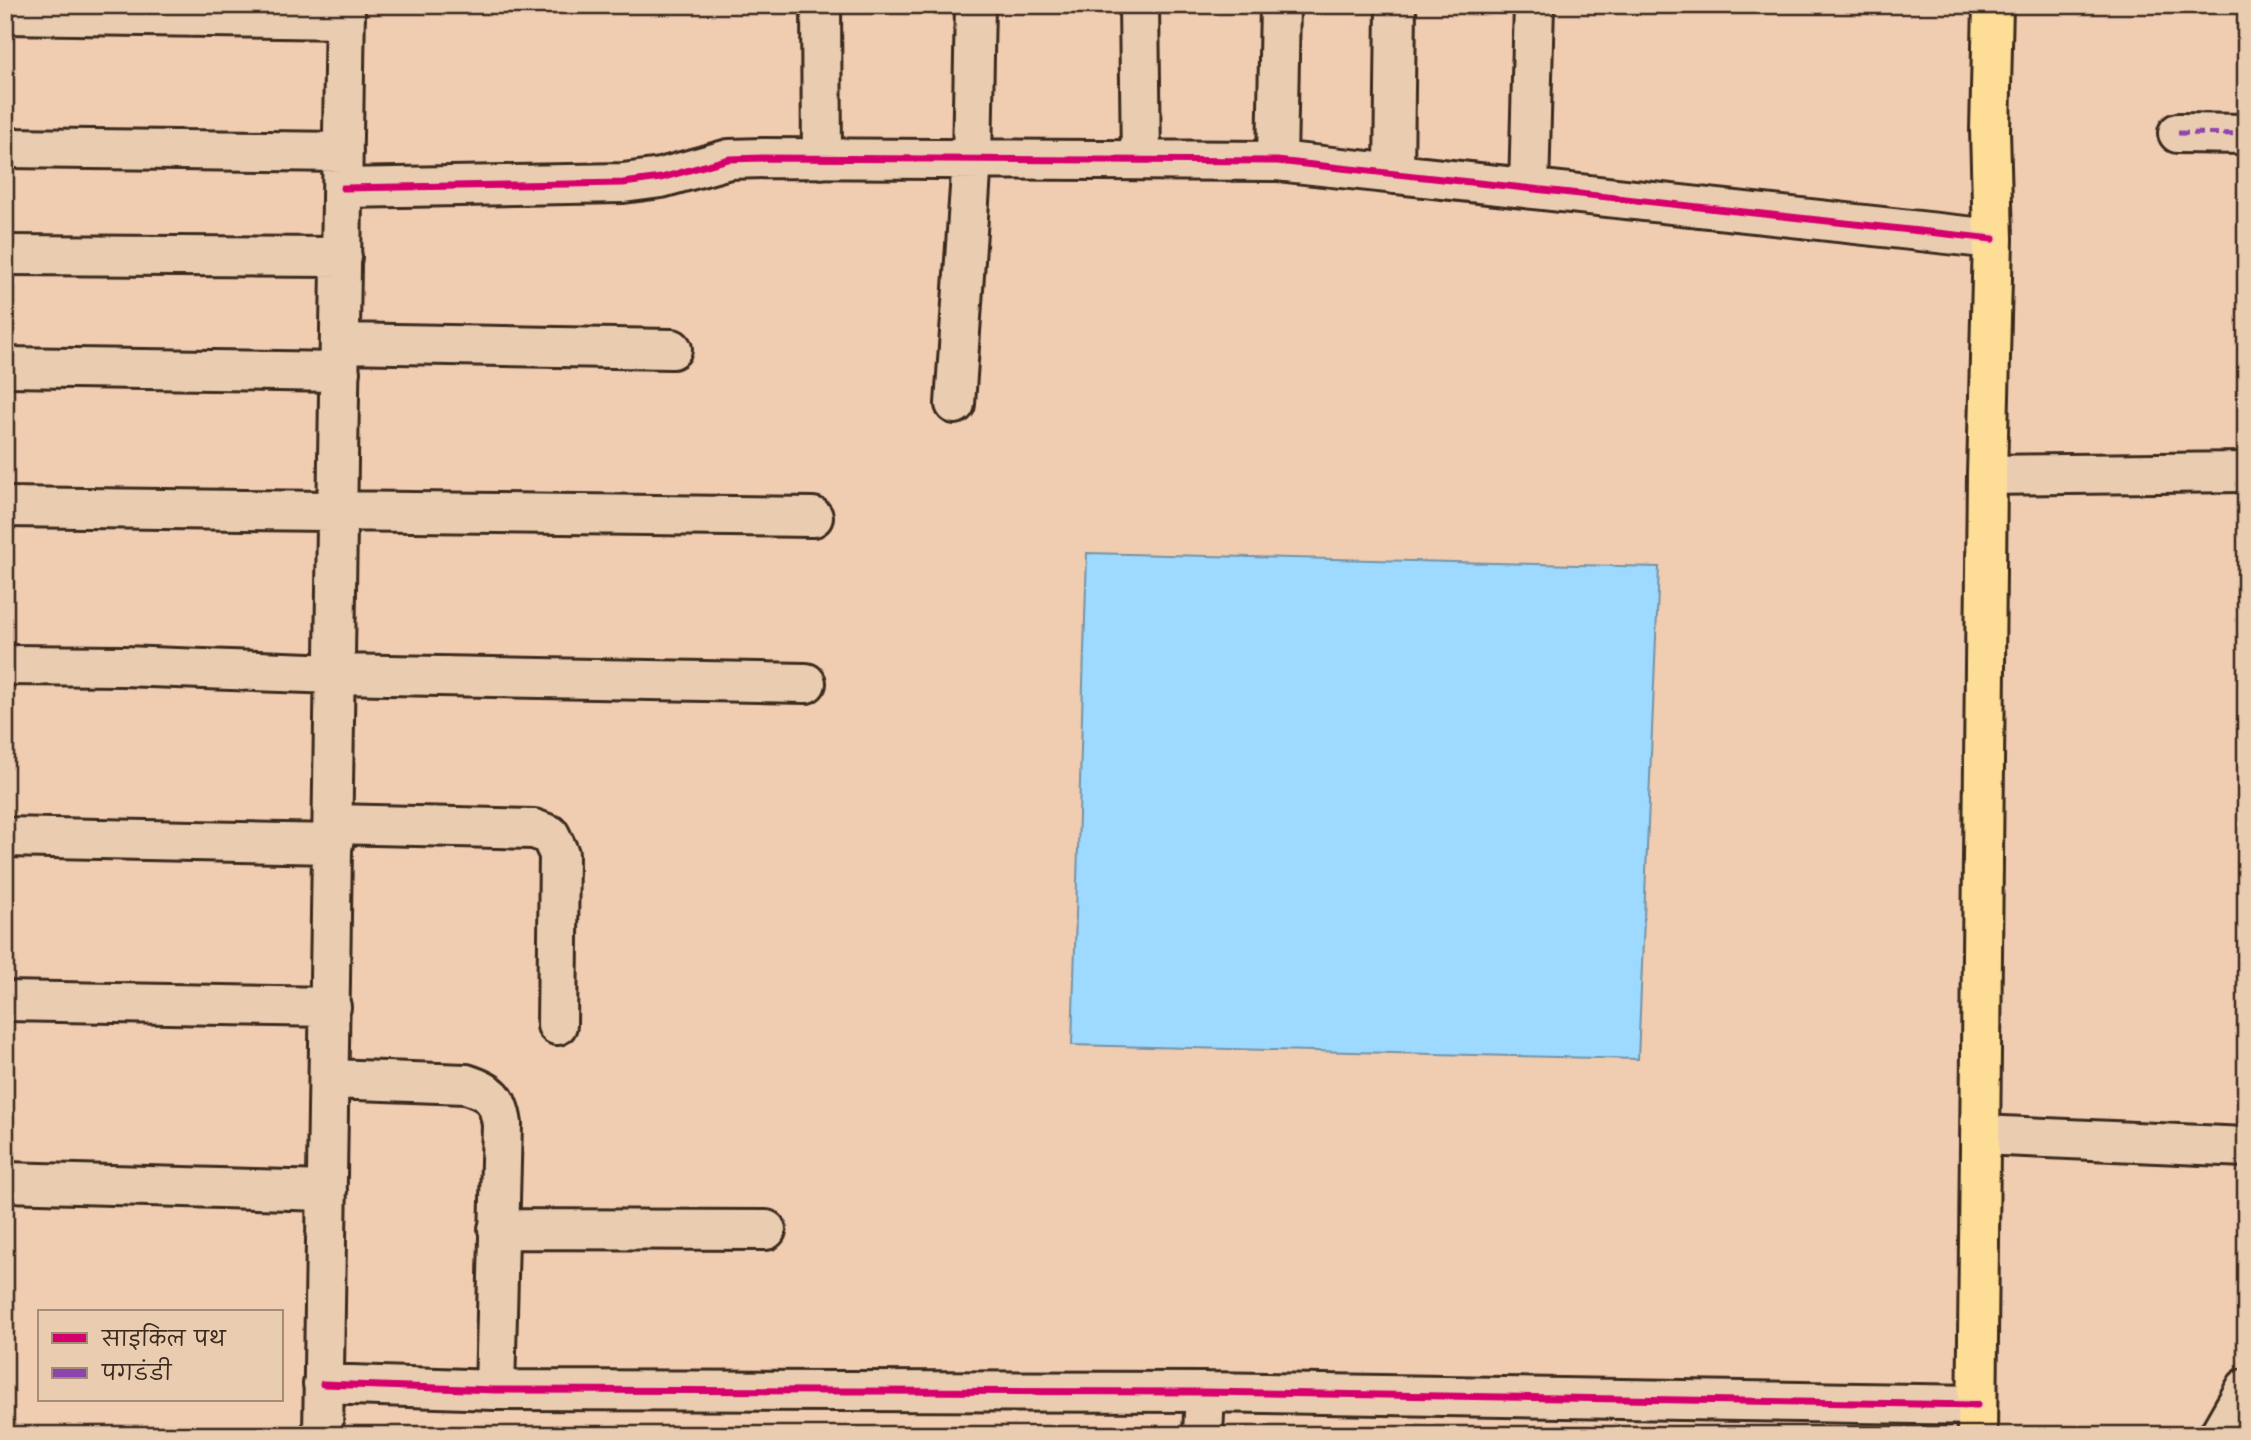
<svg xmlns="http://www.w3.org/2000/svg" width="2251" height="1440" viewBox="0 0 2251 1440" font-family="'Architects Daughter','Playpen Sans Deva',sans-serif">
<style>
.water{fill:#9ed9ff;stroke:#7693a5;stroke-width:2}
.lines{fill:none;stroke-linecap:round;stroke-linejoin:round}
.minor-casing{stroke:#3b2a1e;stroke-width:44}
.major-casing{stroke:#3b2a1e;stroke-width:44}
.minor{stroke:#eacdb1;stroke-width:38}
.major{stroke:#fedd96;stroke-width:38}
.quiet{stroke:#8e44ad;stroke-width:5;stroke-dasharray:10 5;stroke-linecap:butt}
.cycleway-casing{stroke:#eacdb1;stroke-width:11}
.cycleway{stroke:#d6006c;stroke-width:7}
</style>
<rect width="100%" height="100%" fill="#f0ccb1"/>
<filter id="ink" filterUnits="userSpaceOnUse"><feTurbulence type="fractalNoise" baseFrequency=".0143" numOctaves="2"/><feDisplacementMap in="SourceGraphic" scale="14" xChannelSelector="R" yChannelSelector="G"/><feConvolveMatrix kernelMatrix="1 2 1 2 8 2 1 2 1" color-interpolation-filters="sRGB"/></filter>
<g filter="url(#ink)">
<path class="water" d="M 1087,553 L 1659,567 L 1638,1059 L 1072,1045 Z"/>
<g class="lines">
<defs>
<path id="minor" d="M 821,5 L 822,159
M 1139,5 L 1141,160
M 5,14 L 345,19
M 2178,133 L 2246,134
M 5,148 L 343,152
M 1277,161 L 1280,5
M 1394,174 L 1396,5
M 343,188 L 623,183 L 661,178 L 729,159 L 763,158 L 1277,161 L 1993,239
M 1529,188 L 1534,5
M 5,255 L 342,257
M 341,343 L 672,349
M 5,367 L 340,372
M 955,404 L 972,159 L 975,5
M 1987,475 L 2246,472
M 5,507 L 813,517
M 5,665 L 123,666 L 336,674 L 806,683
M 334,824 L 534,829 L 550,835 L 559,854 L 557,1025
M 5,837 L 333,844
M 5,1001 L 331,1007
M 330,1079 L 466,1084 C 491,1092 498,1098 502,1124 L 495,1390
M 1981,1135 L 2246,1147
M 5,1182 L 327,1191
M 498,1229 L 766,1230
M 323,1384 L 495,1390 L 1205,1392 L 1977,1405
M 323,1435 L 345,5
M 1203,1435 L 1205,1392
M 2219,1435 L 2246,1388"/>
<path id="major" d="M 1977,1435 L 1987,475 L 1993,239 L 1990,130 L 1993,5"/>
</defs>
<use href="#minor" class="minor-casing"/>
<use href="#major" class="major-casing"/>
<use href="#minor" class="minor"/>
<use href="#major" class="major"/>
<path class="quiet" d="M 2178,133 L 2246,134"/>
<defs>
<path id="cycleway" d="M 343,188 L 623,183 L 661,178 L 729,159 L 763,158 L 1277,161 L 1993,239
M 323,1384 L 495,1390 L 1205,1392 L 1977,1405"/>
</defs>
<use href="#cycleway" class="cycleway-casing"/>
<use href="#cycleway" class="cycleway"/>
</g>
</g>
<rect width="2251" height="1440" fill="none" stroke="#eacdb1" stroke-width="28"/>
<rect x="14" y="14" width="2223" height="1412" fill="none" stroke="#3b2a1e" stroke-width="2.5" filter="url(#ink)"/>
<rect x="38" y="1310" width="245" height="91" fill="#eacdb1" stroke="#a48c76" stroke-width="2"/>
<rect x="52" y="1333" width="35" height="10" fill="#d6006c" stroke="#a48c76" stroke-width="2"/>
<text x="102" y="1346" font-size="21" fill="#3b2a1e">साइकिल पथ</text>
<rect x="52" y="1368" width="35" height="10" fill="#8e44ad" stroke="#a48c76" stroke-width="2"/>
<text x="102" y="1380" font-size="21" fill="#3b2a1e">पगडंडी</text>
</svg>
